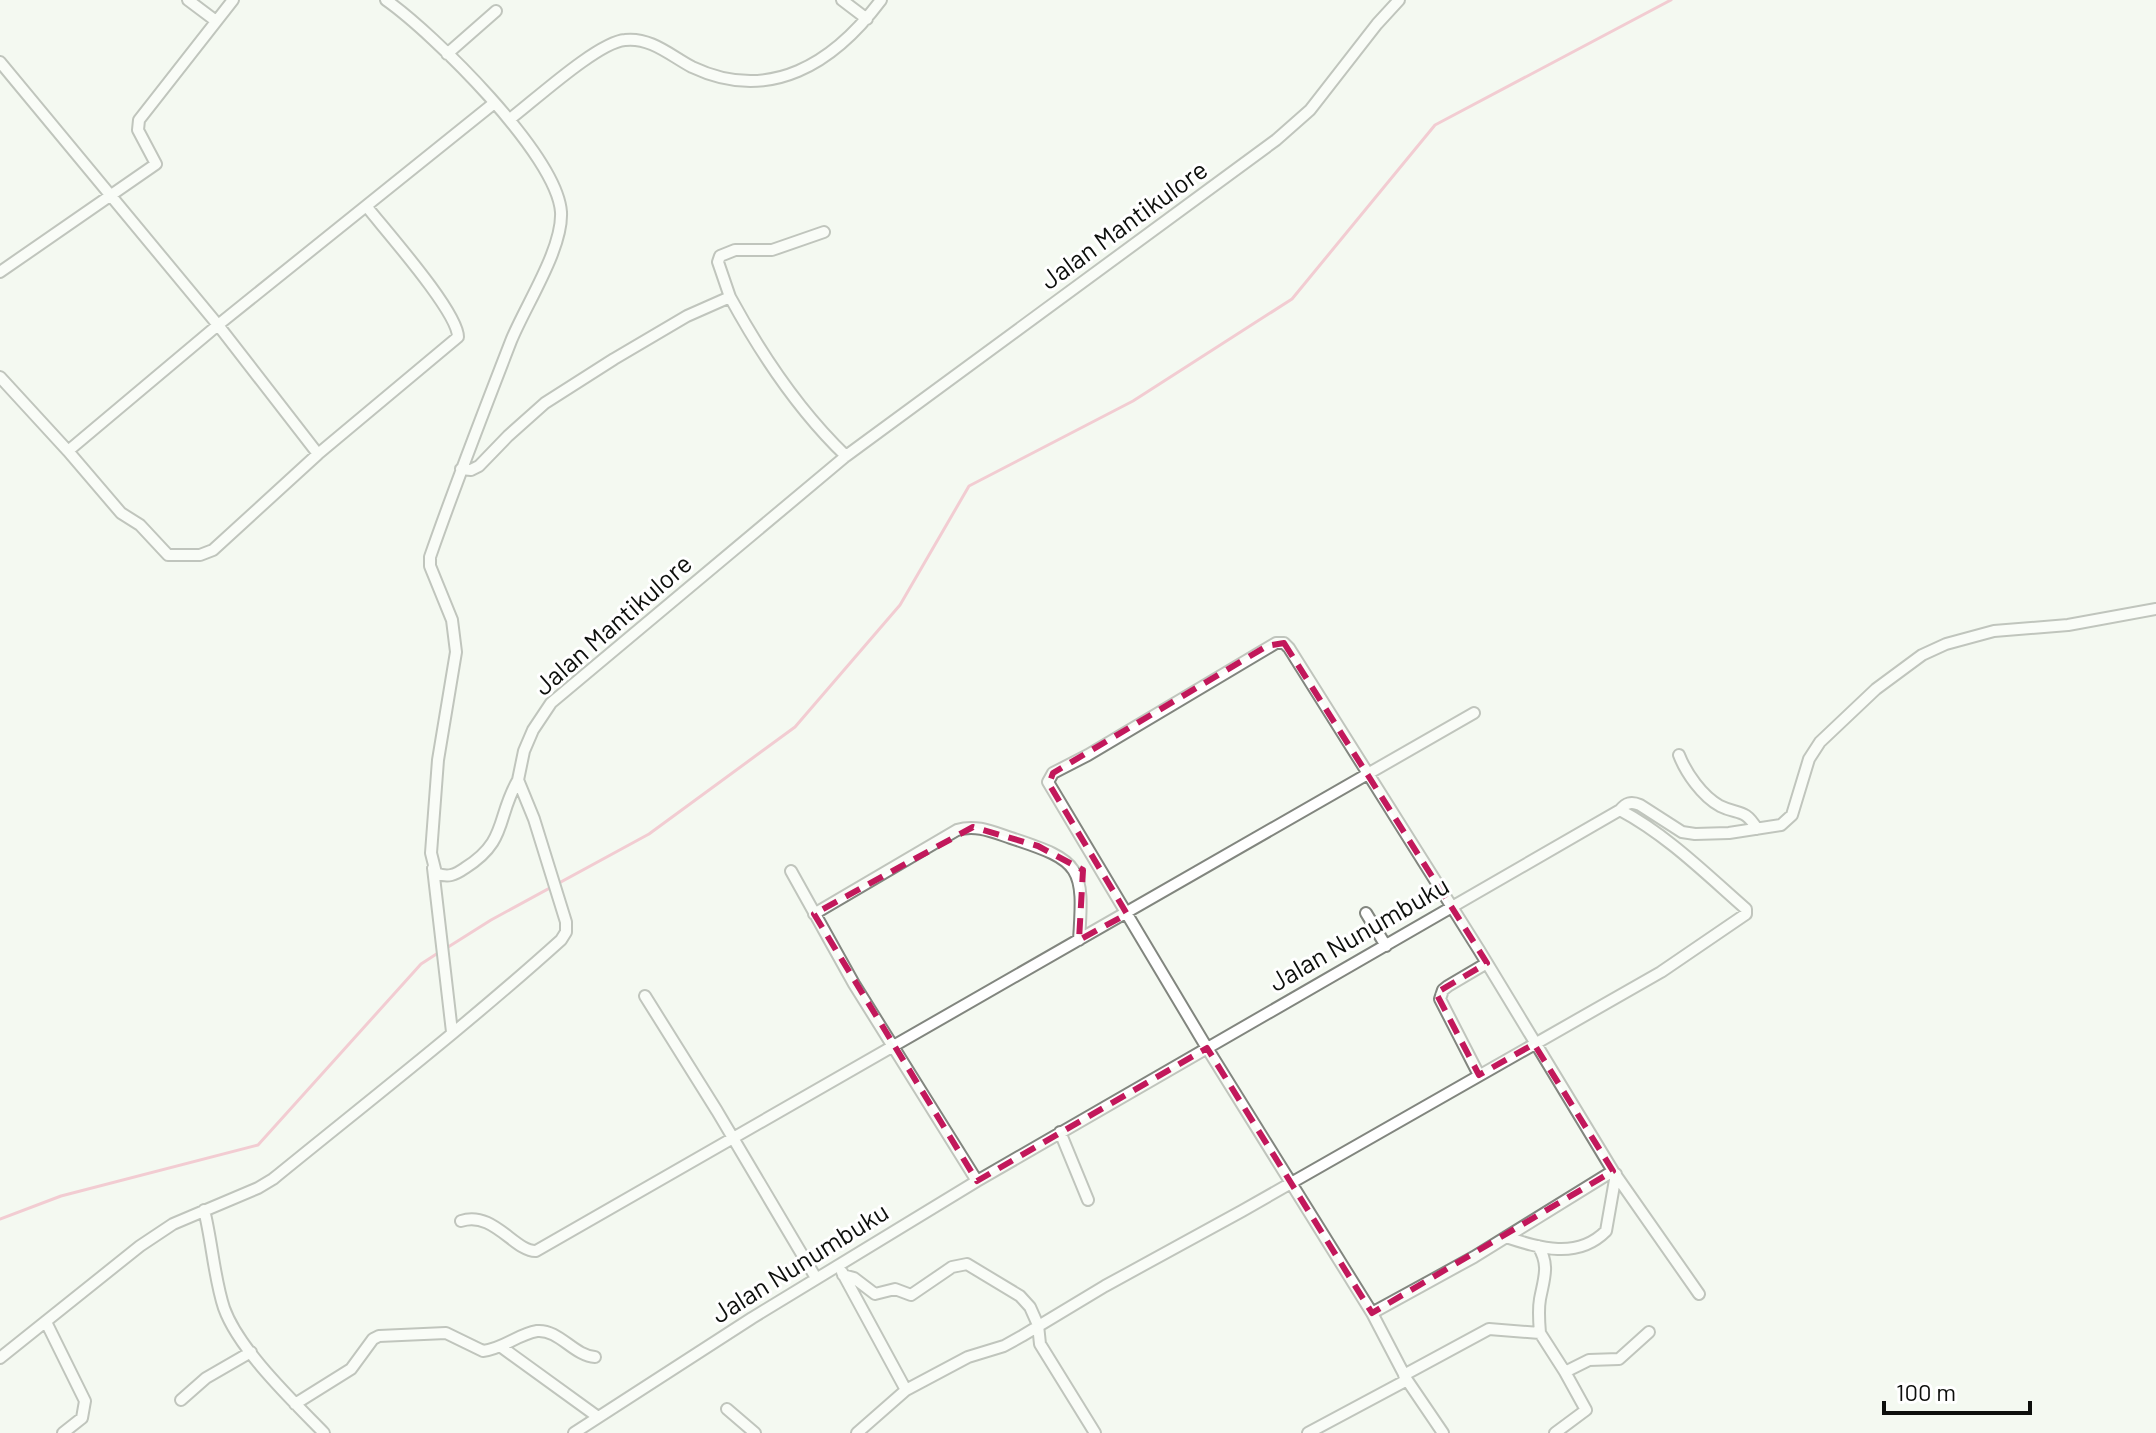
<svg xmlns="http://www.w3.org/2000/svg" width="2156" height="1433" viewBox="0 0 2156 1433" font-family="Barlow,sans-serif">
<style>
.lines{fill:none;stroke-linecap:round;stroke-linejoin:round}
.stream{stroke:#f096ad;stroke-width:3}
.minor-casing{stroke:#82867f;stroke-width:14}
.minor{stroke:#fff;stroke-width:10}
.marked{fill:none;stroke:#c2185b;stroke-width:6;stroke-dasharray:16 10;stroke-linejoin:round}
.labels{text-anchor:middle;stroke-width:6;stroke-linejoin:round;paint-order:stroke}
.street-label{font-size:26px;fill:#0d0f0c;stroke:#fff}
</style>
<rect width="100%" height="100%" fill="#f4f9f1"/>
<g class="lines">
<path class="stream" d="M 445,949 L 491,920 L 649,834 L 795,727 L 900,605 L 969,486 L 1133,401 L 1292,299 L 1435,125 L 1671,0
M 0,1219 L 61,1196 L 258,1145 L 421,964 L 438,953"/>
<defs>
<path id="minor" d="M 188,0 L 216,21
M 386,0 C 433,33 557,155 561,212 C 563,249 525,306 511,341 C 483,413 455,485 430,557 L 430,566 L 452,620 L 456,652 L 438,760 L 431,853 L 436,873 C 448,878 455,875 465,868 C 508,841 496,818 518,780
M 842,0 L 867,19
M 447,54 L 496,11
M 0,62 L 218,325 L 318,454
M 510,119 C 535,100 598,42 625,40 C 651,37 671,56 692,67 C 770,104 834,63 881,0
M 0,272 L 156,164 L 138,130 L 139,120 L 233,0
M 730,297 L 718,262 L 720,256 L 735,250 L 772,250 L 824,232
M 0,377 L 68,451 L 218,325 L 493,104
M 68,451 L 121,513 L 140,525 L 168,555 L 200,555 L 213,550 L 318,454 L 458,337 C 458,312 386,231 367,207
M 461,469 L 471,470 L 479,466 L 508,436 L 545,403 L 614,359 L 687,316 L 730,297 C 761,354 799,411 846,456
M 1679,755 C 1686,773 1702,796 1720,806 C 1738,815 1745,808 1757,829
M 433,868 L 452,1032
M 791,871 L 854,984 L 977,1181
M 1366,913 L 1386,946
M 814,914 L 957,830 C 976,824 993,832 1011,838 C 1082,861 1084,867 1079,940
M 645,996 L 717,1111 L 816,1278
M 1479,1075 L 1440,999 L 1443,990 L 1448,986 L 1487,963
M 1060,1132 L 1088,1200
M 1613,1171 L 1699,1294
M 204,1210 C 212,1241 214,1278 224,1308 C 239,1350 293,1401 324,1433
M 461,1221 C 493,1210 515,1252 536,1251 L 1474,713
M 1506,1237 C 1540,1248 1577,1260 1606,1231 L 1616,1174
M 1538,1246 C 1550,1265 1544,1278 1540,1299 C 1538,1310 1539,1321 1540,1333
M 842,1272 L 906,1390
M 843,1275 L 854,1278 L 875,1294 L 895,1289 L 911,1295 L 952,1267 L 967,1264 L 1020,1296 L 1030,1307 L 1038,1325 L 1040,1344 L 1095,1433
M 46,1322 L 85,1401 L 82,1418 L 63,1433
M 500,1346 L 598,1417
M 0,1358 L 140,1246 L 173,1224 L 258,1188 L 273,1179 C 370,1100 469,1023 561,940 L 566,932 L 566,922 L 534,819 L 518,780 L 524,751 L 533,730 L 551,703 L 846,456 L 1276,140 L 1310,110 L 1377,24 L 1399,0
M 1404,1375 L 1489,1329 L 1540,1333 L 1565,1372
M 1407,1380 L 1443,1433
M 181,1400 L 206,1378 L 251,1352
M 295,1404 L 351,1369 L 373,1339 L 379,1336 L 446,1333 L 483,1351 C 503,1349 518,1334 537,1331 C 559,1329 574,1356 595,1357
M 727,1409 L 755,1433
M 574,1433 L 752,1318 L 977,1181 L 1620,810 C 1626,803 1631,801 1640,805 L 1682,832 L 1695,834 L 1729,833 L 1781,825 L 1792,815 L 1809,759 L 1820,742 L 1876,689 L 1922,655 L 1946,644 L 1994,631 L 2068,625 L 2156,609
M 857,1433 L 906,1390 L 968,1357 L 1004,1346 L 1022,1336 L 1105,1286 L 1242,1211 L 1661,972 L 1746,914 L 1746,909 C 1706,874 1667,835 1620,810
M 1308,1433 L 1407,1380 L 1372,1313 L 1207,1048 L 1048,782 L 1053,773 L 1088,755 L 1276,643 L 1284,643 L 1289,648 L 1479,950 L 1613,1171 L 1474,1257 L 1372,1313
M 1555,1433 L 1586,1410 L 1565,1372 L 1589,1360 L 1619,1359 L 1649,1332"/>
</defs>
<use href="#minor" class="minor-casing"/>
<use href="#minor" class="minor"/>
</g>
<path d="M0 0H2156V1433H0ZM 1284,643 L 1487,963 L 1436,993 L 1479,1075 L 1534,1044 L 1613,1171 L 1372,1313 L 1207,1048 L 977,1181 L 814,914 L 973,827 L 1038,846 L 1083,870 L 1079,940 L 1127,914 L 1049,784 L 1053,773 L 1267,646 Z" fill="#f4f9f1" fill-opacity=".55" fill-rule="evenodd"/>
<path class="marked" d="M 1284,643 L 1487,963 L 1436,993 L 1479,1075 L 1534,1044 L 1613,1171 L 1372,1313 L 1207,1048 L 977,1181 L 814,914 L 973,827 L 1038,846 L 1083,870 L 1079,940 L 1127,914 L 1049,784 L 1053,773 L 1267,646 Z"/>
<g class="labels">
<g class="street-label">
<text transform="translate(1124 225) rotate(-36)" y="9">Jalan Mantikulore</text>
<text transform="translate(613 625) rotate(-41)" y="9">Jalan Mantikulore</text>
<text transform="translate(1359 934) rotate(-30)" y="9">Jalan Nunumbuku</text>
<text transform="translate(800 1263) rotate(-32)" y="9">Jalan Nunumbuku</text>
</g>
</g>
<path d="M1884 1401v12h146v-12" fill="none" stroke="#0d0f0c" stroke-width="4"/>
<text x="1896" y="1401" font-size="24" fill="#0d0f0c" stroke="#ffffff" stroke-width="6" paint-order="stroke">100 m</text>
</svg>
